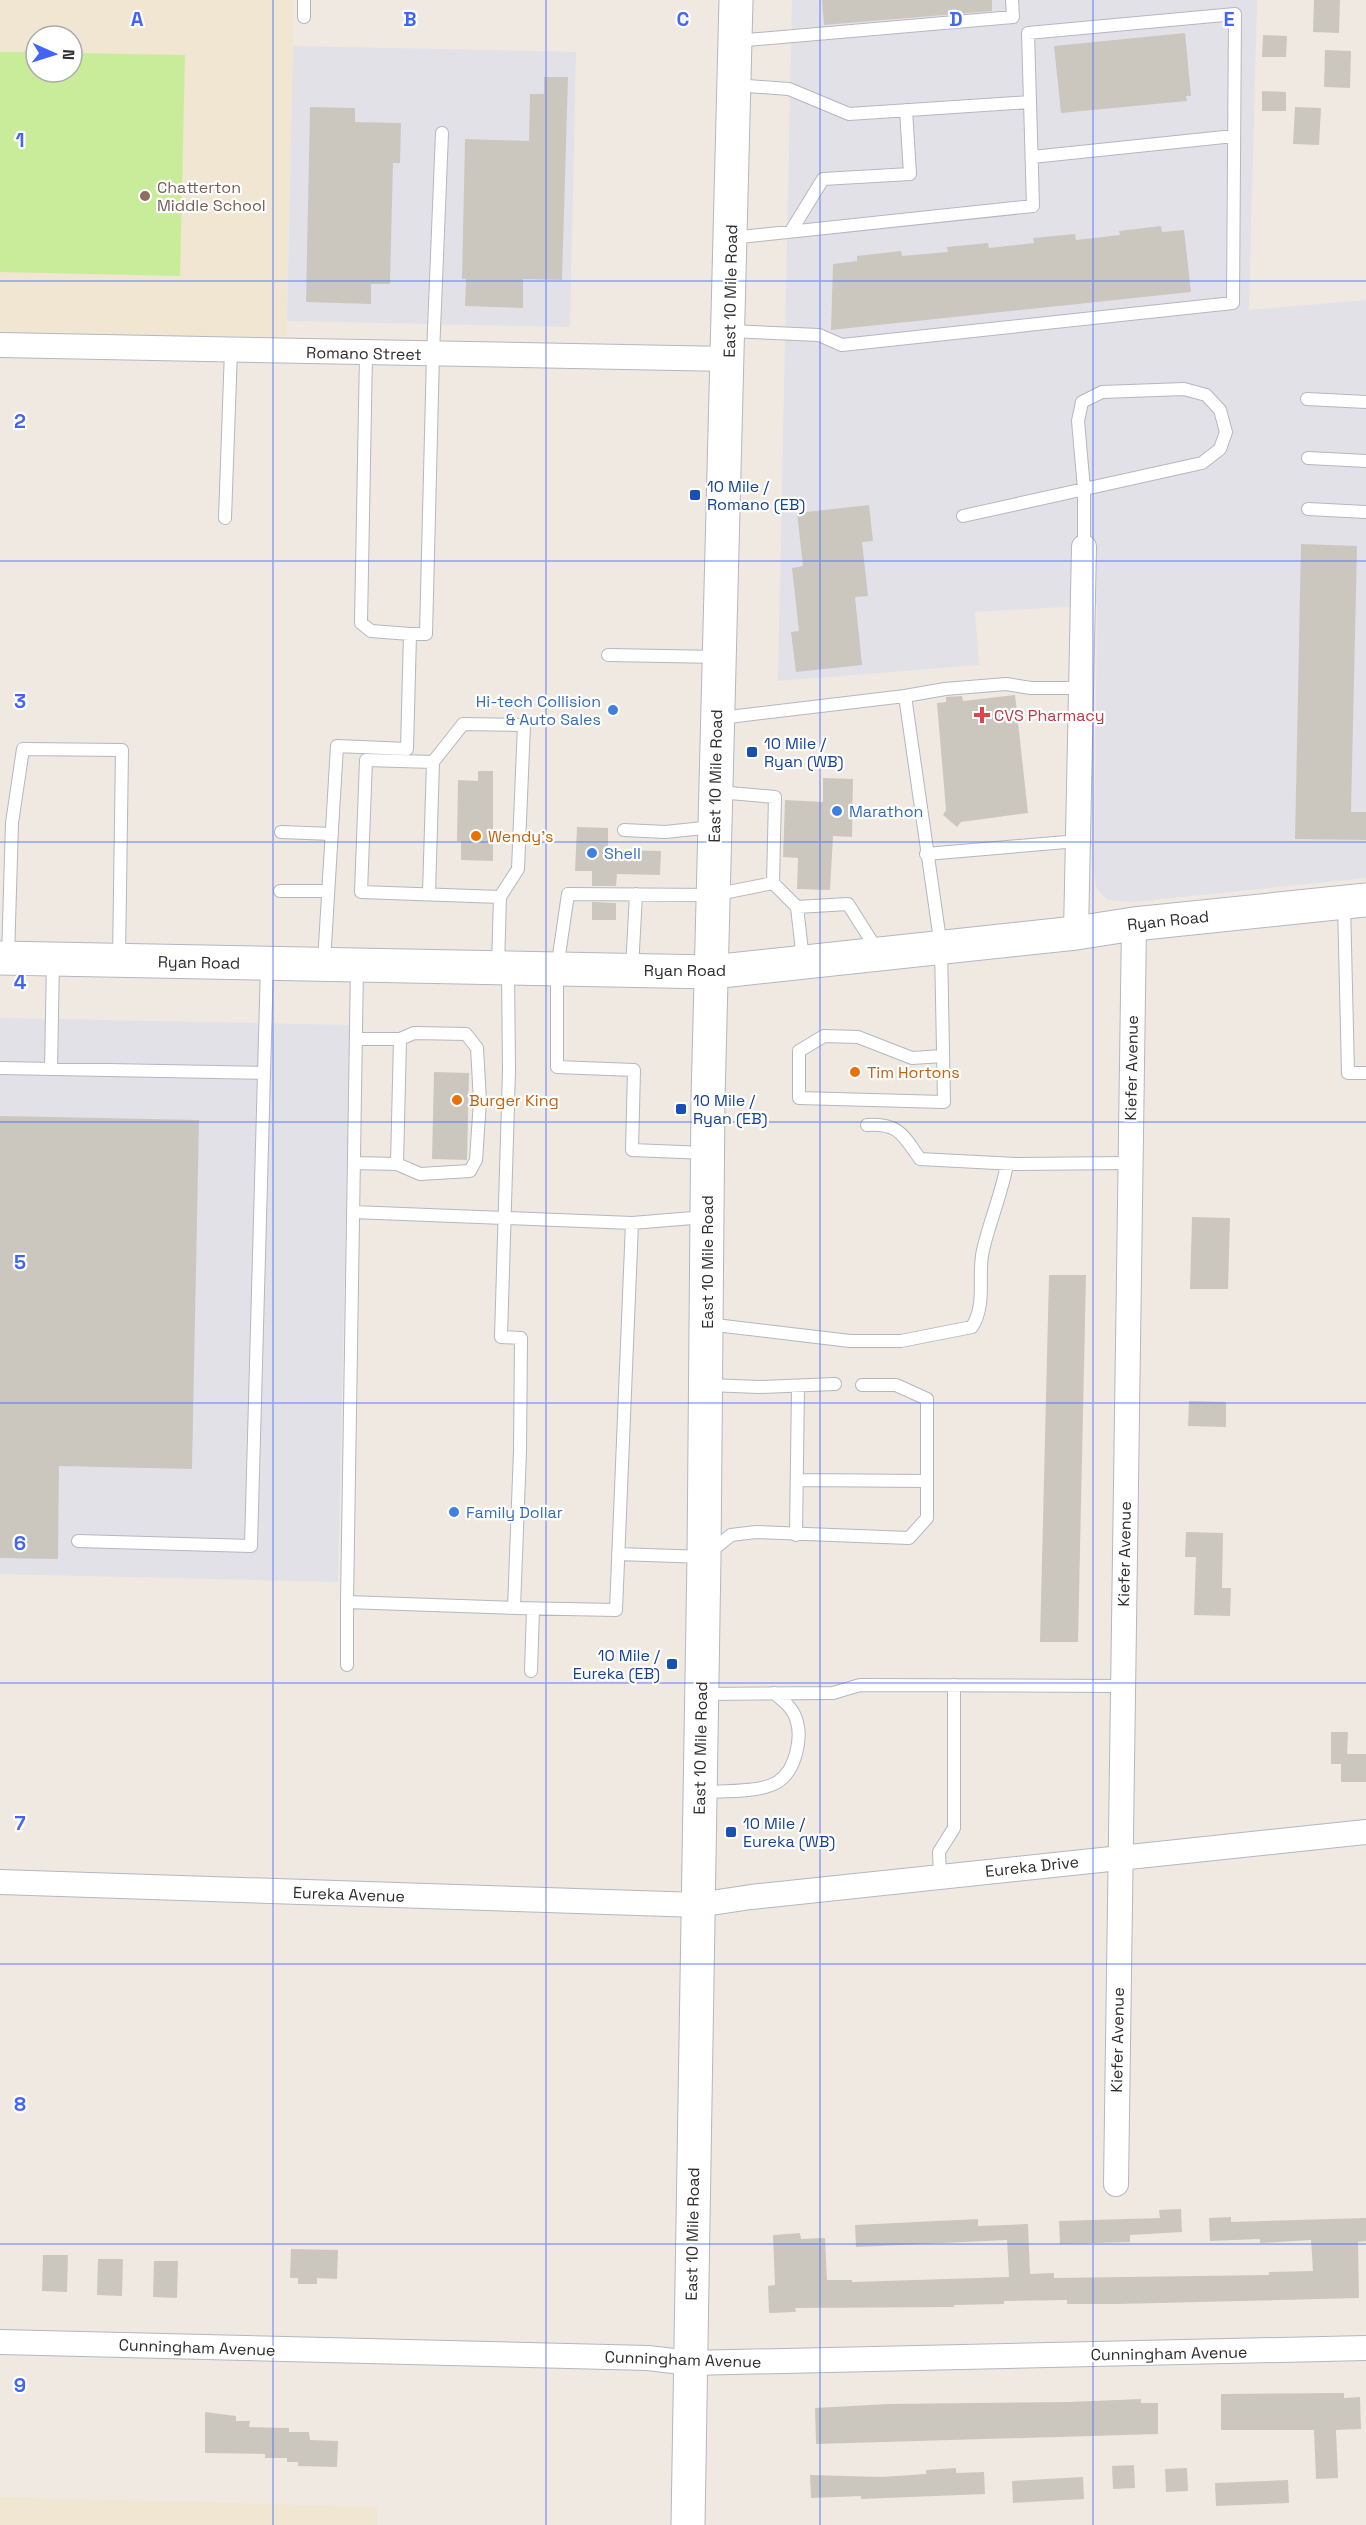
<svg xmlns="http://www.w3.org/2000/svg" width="1366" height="2525" viewBox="0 0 1366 2525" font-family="'Space Grotesk',sans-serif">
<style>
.industrial{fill:#e3e1e8}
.education{fill:#f0e6d1;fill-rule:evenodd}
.pitch{fill:#c9ec9a}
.building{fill:#cbc7bf}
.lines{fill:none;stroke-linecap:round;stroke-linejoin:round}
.service-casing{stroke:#b4b7c1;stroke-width:14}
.minor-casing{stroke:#b4b7c1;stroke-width:26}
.secondary-casing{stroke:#b4b7c1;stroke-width:35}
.service{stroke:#fff;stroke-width:12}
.minor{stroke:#fff;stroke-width:24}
.secondary{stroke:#fff;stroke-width:33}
.grid{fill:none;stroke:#4264fb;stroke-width:1.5;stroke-opacity:0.55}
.education-dot{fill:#8d6e63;stroke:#fff;stroke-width:2}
.transit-dot{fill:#1a4fb4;stroke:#fff;stroke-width:2}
.shop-dot{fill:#3f7fe0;stroke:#fff;stroke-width:2}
.health-dot{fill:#e0444e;stroke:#fff;stroke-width:2}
.food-dot{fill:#e8710a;stroke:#fff;stroke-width:2}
.labels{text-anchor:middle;stroke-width:4.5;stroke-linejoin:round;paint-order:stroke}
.education-label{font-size:16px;fill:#785e54;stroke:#fff;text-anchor:start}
.street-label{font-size:16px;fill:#2e2e2e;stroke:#fff}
.transit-label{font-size:16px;fill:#164399;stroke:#fff;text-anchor:start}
.shop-label{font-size:16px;fill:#366cbe;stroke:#fff;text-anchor:start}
.health-label{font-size:16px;fill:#be3a42;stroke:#fff;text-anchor:start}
.food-label{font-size:16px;fill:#c56008;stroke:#fff;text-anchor:start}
.grid-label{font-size:20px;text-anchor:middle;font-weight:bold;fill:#4264fb;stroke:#fff;stroke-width:4.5;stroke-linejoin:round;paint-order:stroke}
</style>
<rect width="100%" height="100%" fill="#efe9e1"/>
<path class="industrial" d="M 792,0 L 1257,0 L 1249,310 L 1366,300 L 1366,878 L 1132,902 L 1108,900 L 1101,894 L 1096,886 L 1094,872 L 1097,605 L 975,612 L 979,665 L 778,681 Z
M 293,46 L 576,52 L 570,327 L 287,321 Z
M 0,1018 L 350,1025 L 338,1582 L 0,1574 Z"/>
<path class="education" d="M 0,0 L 294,0 L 286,339 L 0,335 ZM 36,36 L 72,36 L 72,72 L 36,72 Z
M 0,2497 L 377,2507 L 377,2525 L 0,2525 Z"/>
<path class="pitch" d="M 0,52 L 36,52 L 36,72 L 72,72 L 72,53 L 185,55 L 180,276 L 0,272 Z"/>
<path class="building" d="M 822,0 L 992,0 L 992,11 L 824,25 Z
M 1314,0 L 1340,0 L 1339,33 L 1313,32 Z
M 1185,33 L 1191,96 L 1186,96 L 1187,101 L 1061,113 L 1054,46 Z
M 1263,35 L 1287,36 L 1286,57 L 1262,57 Z
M 1325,50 L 1351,51 L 1350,88 L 1324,87 Z
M 544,77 L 568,77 L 562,280 L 523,279 L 523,308 L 465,306 L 466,279 L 462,279 L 465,139 L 529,141 L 530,94 L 544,94 Z
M 1262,91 L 1286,92 L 1286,111 L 1262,111 Z
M 310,107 L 355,108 L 355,122 L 401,123 L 400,163 L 393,163 L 390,284 L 371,284 L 371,304 L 306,302 Z
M 1295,107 L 1321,108 L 1319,145 L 1293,144 Z
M 1161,226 L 1162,232 L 1184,230 L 1191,292 L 831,330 L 833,264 L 857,261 L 857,256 L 901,251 L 902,256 L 948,252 L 947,247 L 988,243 L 989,248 L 1034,243 L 1033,238 L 1075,234 L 1076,240 L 1120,235 L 1119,231 Z
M 869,505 L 873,541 L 862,542 L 868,596 L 855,597 L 862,665 L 796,672 L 791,632 L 799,631 L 792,568 L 803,566 L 797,513 Z
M 1301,544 L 1357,546 L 1351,812 L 1366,812 L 1366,840 L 1295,839 Z
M 1015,695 L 1028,813 L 961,822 L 957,827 L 943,815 L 946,810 L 937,703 L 946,702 L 946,697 L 962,696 L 963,701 Z
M 478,771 L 493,771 L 493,861 L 461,860 L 461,841 L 457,841 L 458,780 L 478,781 Z
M 823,778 L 853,779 L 852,837 L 833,836 L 830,890 L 797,889 L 798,858 L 783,857 L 785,800 L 823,802 Z
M 577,827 L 608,828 L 608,850 L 661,851 L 660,875 L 617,874 L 616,886 L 592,886 L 592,871 L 575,871 Z
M 592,902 L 616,903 L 616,920 L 592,920 Z
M 434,1072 L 469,1073 L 467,1160 L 432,1159 Z
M 0,1116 L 199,1120 L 192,1469 L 59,1466 L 58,1559 L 0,1558 Z
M 1192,1217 L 1230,1218 L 1228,1289 L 1190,1289 Z
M 1049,1275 L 1086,1275 L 1078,1642 L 1040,1642 Z
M 1189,1401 L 1226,1402 L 1226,1427 L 1188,1426 Z
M 1186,1532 L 1223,1533 L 1222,1588 L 1231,1588 L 1230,1616 L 1194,1615 L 1196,1557 L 1185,1557 Z
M 1331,1732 L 1348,1732 L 1347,1754 L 1366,1754 L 1366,1782 L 1341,1782 L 1341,1764 L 1331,1764 Z
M 1181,2209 L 1182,2232 L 1130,2235 L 1130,2242 L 1060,2244 L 1059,2221 L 1160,2218 L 1159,2210 Z
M 1231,2217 L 1231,2222 L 1366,2218 L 1366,2241 L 1358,2242 L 1359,2298 L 1117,2304 L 1067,2304 L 1067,2300 L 1004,2301 L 1004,2304 L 954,2305 L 954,2307 L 795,2308 L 796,2312 L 769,2313 L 768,2286 L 775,2285 L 773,2235 L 800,2233 L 801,2239 L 825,2238 L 827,2280 L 852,2280 L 852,2282 L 1009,2277 L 1007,2240 L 856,2247 L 855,2225 L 978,2219 L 978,2226 L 1028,2224 L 1030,2274 L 1054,2273 L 1054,2278 L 1269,2275 L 1269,2272 L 1313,2271 L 1311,2240 L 1260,2243 L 1260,2239 L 1210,2241 L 1209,2218 Z
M 291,2249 L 338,2250 L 337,2279 L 317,2278 L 317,2284 L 298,2284 L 298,2278 L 290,2278 Z
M 43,2255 L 68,2255 L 67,2292 L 42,2291 Z
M 98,2259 L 123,2259 L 122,2296 L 97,2295 Z
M 154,2261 L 178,2261 L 177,2298 L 153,2297 Z
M 1344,2393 L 1344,2398 L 1360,2397 L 1361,2429 L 1336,2430 L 1338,2478 L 1316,2479 L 1314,2430 L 1221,2430 L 1221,2394 Z
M 1141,2399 L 1141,2403 L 1158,2403 L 1158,2434 L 816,2444 L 815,2408 L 888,2404 L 1068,2402 Z
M 205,2412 L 236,2416 L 236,2421 L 250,2421 L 249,2427 L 289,2428 L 289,2432 L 309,2432 L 310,2440 L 338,2441 L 337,2467 L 298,2466 L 298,2462 L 287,2462 L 287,2458 L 265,2458 L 265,2454 L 205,2453 Z
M 1134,2465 L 1135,2488 L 1113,2489 L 1112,2466 Z
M 956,2468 L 956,2473 L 984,2472 L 985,2494 L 861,2499 L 861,2496 L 811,2498 L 810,2475 L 882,2477 L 926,2474 L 926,2470 Z
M 1187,2468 L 1188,2491 L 1166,2492 L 1165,2469 Z
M 1083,2477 L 1084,2499 L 1013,2503 L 1012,2481 Z
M 1288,2480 L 1289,2503 L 1216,2506 L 1215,2483 Z"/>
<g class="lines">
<defs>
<path id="service" d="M 304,17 L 304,0
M 736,41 L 1013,17 L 1012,0
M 735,85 L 789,89 L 849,114 L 1030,102
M 1032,157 L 1234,136
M 791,231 L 823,179 L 910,174 L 906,110
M 730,331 L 819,335 L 842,345 L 1233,303 L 1235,14 L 1028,33 L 1033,206 L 731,238
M 366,353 L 361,623 L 371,631 L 410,634
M 1307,399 L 1366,402
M 1308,458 L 1366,461
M 1308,509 L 1366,512
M 963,516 L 1202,463 L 1220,449 L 1226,432 L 1220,410 L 1206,395 L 1184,389 L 1102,392 L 1082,402 L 1078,421 L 1084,489 L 1084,547
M 225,518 L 231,350
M 608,655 L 720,657
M 905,696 L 945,689 L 1006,684 L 1031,688 L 1081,688
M 720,718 L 905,696 L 941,947 L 944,1102 L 799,1098 L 799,1051 L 824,1036 L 858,1037 L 912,1058 L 943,1056
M 433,762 L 366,760 L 361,892 L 500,897
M 624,830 L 665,832 L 713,827
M 281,832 L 332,834
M 926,854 L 1078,841
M 773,883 L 797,907 L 848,904 L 879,953
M 280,891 L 328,891
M 429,893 L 433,762 L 463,724 L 524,725 L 518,869 L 500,897 L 498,966
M 1344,903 L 1348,1073 L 1366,1073
M 797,907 L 803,960
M 8,957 L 12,823 L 23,749 L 122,750 L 119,959
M 324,962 L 337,746 L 407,749 L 410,634 L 426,634 L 433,354 L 442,133
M 357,966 L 347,1602 L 514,1608 L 520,1451 L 521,1338 L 501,1337 L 509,1071 L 508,969
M 632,969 L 636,894
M 0,1068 L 264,1073 L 267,966
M 51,1069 L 53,960
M 867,1125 C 899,1123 903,1135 920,1159 L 1015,1164 L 1130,1163
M 706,1153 L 632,1150 L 634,1070 L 557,1067 L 557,969 L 568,894 L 713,895 L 773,883 L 775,797 L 718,792
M 354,1163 L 397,1164 L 400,1039 L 356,1039
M 397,1164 L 420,1174 L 470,1171 L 476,1160 L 480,1101 L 477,1048 L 466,1034 L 414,1033 L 400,1039
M 353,1212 L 632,1223 L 705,1217
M 707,1324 L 850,1341 L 901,1341 L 972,1327 C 987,1303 977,1276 983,1250 C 990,1220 1002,1193 1007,1164
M 708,1385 L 759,1387 L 835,1384
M 797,1480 L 927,1481
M 796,1535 L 798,1386
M 78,1541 L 251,1546 L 264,1073
M 618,1554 L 704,1557 L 731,1535 L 756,1532 L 909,1538 L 927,1518 L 927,1399 L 896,1385 L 862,1385
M 514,1608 L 616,1610 L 632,1223
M 347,1665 L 347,1602
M 531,1671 L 533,1609
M 704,1694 L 833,1693 L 860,1685 L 1121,1686
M 701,1792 C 721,1791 763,1793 779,1781 C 795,1770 802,1740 797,1722 C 794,1709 784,1701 774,1693
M 940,1876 L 939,1852 L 954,1828 L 954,1685"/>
<path id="minor" d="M 0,345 L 728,359
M 1076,933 L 1084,547
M 0,1882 L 698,1905 L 751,1897 L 1366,1832
M 1116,2184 L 1134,924
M 0,2342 L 648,2358 L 690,2363 L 1366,2348"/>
<path id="secondary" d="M 0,958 L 712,972 L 1076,933 L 1134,924 L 1366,900
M 688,2525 L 704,1557 L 708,1099 L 736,0"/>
</defs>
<use href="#service" class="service-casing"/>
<use href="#minor" class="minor-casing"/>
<use href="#secondary" class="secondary-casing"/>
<use href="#service" class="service"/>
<use href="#minor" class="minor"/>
<use href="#secondary" class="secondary"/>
</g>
<path class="grid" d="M 273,0 L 273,2525M 546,0 L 546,2525M 820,0 L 820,2525M 1093,0 L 1093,2525M 0,281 L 1366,281M 0,561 L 1366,561M 0,842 L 1366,842M 0,1122 L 1366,1122M 0,1403 L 1366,1403M 0,1683 L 1366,1683M 0,1964 L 1366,1964M 0,2244 L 1366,2244"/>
<circle class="education-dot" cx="145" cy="196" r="6"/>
<g class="transit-dot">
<rect x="689" y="489" width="12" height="12" rx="3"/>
<rect x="746" y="746" width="12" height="12" rx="3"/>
<rect x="675" y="1103" width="12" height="12" rx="3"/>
<rect x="666" y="1658" width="12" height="12" rx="3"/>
<rect x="725" y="1826" width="12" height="12" rx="3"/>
</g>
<g class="shop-dot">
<circle cx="613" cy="710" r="6"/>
<circle cx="837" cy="811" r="6"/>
<circle cx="592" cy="853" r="6"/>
<circle cx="454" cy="1512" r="6"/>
</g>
<path class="health-dot" d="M979 706h6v6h6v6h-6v6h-6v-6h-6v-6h6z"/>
<g class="food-dot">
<circle cx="476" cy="836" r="6"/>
<circle cx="855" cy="1072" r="6"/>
<circle cx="457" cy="1100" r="6"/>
</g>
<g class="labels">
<g class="education-label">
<text x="157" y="193">Chatterton<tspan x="157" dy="18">Middle School</tspan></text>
</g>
<g class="street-label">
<text transform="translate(730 291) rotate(-89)" y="6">East 10 Mile Road</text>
<text transform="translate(364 353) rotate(1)" y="6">Romano Street</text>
<text transform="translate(715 776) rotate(-89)" y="6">East 10 Mile Road</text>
<text transform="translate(1168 920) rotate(-6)" y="6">Ryan Road</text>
<text transform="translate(199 962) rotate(1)" y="6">Ryan Road</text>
<text x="685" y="976">Ryan Road</text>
<text transform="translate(1131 1068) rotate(-89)" y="6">Kiefer Avenue</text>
<text transform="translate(707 1262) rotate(-90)" y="6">East 10 Mile Road</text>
<text transform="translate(1124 1554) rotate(-89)" y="6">Kiefer Avenue</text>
<text transform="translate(700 1748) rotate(-89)" y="6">East 10 Mile Road</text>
<text transform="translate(1032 1866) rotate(-6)" y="6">Eureka Drive</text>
<text transform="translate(349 1894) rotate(2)" y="6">Eureka Avenue</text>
<text transform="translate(1117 2040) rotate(-89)" y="6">Kiefer Avenue</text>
<text transform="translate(692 2234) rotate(-89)" y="6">East 10 Mile Road</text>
<text transform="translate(197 2347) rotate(2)" y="6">Cunningham Avenue</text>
<text transform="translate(1169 2353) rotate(-1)" y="6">Cunningham Avenue</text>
<text transform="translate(683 2359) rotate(2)" y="6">Cunningham Avenue</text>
</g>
<g class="transit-label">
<text x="707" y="492">10 Mile /<tspan x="707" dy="18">Romano (EB)</tspan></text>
<text x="764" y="749">10 Mile /<tspan x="764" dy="18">Ryan (WB)</tspan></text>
<text x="693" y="1106">10 Mile /<tspan x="693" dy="18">Ryan (EB)</tspan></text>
<text x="660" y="1661" text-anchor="end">10 Mile /<tspan x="660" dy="18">Eureka (EB)</tspan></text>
<text x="743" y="1829">10 Mile /<tspan x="743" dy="18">Eureka (WB)</tspan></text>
</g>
<g class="shop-label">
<text x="601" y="707" text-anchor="end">Hi-tech Collision<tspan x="601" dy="18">&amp; Auto Sales</tspan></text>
<text x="849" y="817">Marathon</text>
<text x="604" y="859">Shell</text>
<text x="466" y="1518">Family Dollar</text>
</g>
<g class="health-label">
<text x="994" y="721">CVS Pharmacy</text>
</g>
<g class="food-label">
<text x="488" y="842">Wendy's</text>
<text x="867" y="1078">Tim Hortons</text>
<text x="469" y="1106">Burger King</text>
</g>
</g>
<g class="grid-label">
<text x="137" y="26">A</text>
<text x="410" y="26">B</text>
<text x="683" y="26">C</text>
<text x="956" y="26">D</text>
<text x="1229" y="26">E</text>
<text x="20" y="147">1</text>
<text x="20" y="428">2</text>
<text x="20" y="708">3</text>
<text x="20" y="989">4</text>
<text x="20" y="1269">5</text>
<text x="20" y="1550">6</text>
<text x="20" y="1830">7</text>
<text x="20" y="2111">8</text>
<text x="20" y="2392">9</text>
</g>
<g transform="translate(54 54) rotate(93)"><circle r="28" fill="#ffffff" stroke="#ababab" stroke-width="1.5"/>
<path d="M0-4.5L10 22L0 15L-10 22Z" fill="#4264fb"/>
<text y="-9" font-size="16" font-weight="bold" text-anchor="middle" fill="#2e2e2e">N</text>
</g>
</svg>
